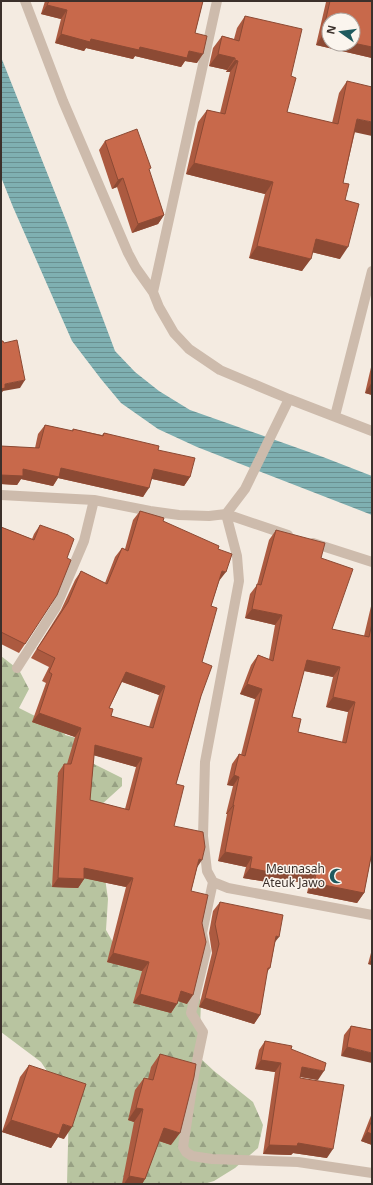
<svg xmlns="http://www.w3.org/2000/svg" width="373" height="1185" viewBox="0 0 373 1185" font-family="'Noto Sans',sans-serif">
<style>
.forest{fill:url(#forest-firs)}
.water{fill:url(#water-rules)}
.lines{fill:none;stroke-linecap:round;stroke-linejoin:round}
.minor{stroke:#cdbbac;stroke-width:10}
.wall{fill:#ac5a40;fill-rule:evenodd}
.shaded-wall{fill:#8c4a34}
.building{fill:#c8694b;stroke:#8c4a34;fill-rule:evenodd}
.labels{text-anchor:middle;stroke-width:3;stroke-linejoin:round;paint-order:stroke}
.poi-label{font-size:12px;fill:#3b302b;stroke:#fbf5ee;text-anchor:end}
</style>
<defs>
<pattern id="forest-firs" width="22" height="20" patternUnits="userSpaceOnUse"><rect width="22" height="20" fill="#b8c4a0"/><path d="M5 1l3.5 6h-7zM16 11l3.5 6h-7z" fill="#97a083"/></pattern>
<pattern id="water-rules" width="6" height="5" patternUnits="userSpaceOnUse"><rect width="6" height="5" fill="#7fb0b2"/><path d="M0 2.5h6" fill="none" stroke="#699091"/></pattern>
</defs>
<rect width="100%" height="100%" fill="#f4ebe1"/>
<path class="forest" d="M 1,656 L 19,670 L 29,689 L 19,708 L 35,716 L 60,717 L 65,735 L 91,742 L 92,763 L 122,778 L 122,786 L 101,805 L 105,878 L 108,899 L 106,930 L 119,953 L 194,985 L 201,1001 L 199,1057 L 214,1071 L 253,1102 L 263,1125 L 258,1148 L 235,1168 L 214,1181 L 204,1184 L 67,1184 L 69,1104 L 41,1062 L 1,1032 Z"/>
<path class="water" d="M 1,57 L 67,223 L 115,351 L 135,372 L 159,391 L 190,410 L 323,457 L 372,476 L 372,515 L 197,447 L 158,429 L 121,403 L 101,379 L 72,341 L 13,207 L 1,177 Z"/>
<g class="lines">
<path class="minor" d="M 25,1 L 63,101 L 128,253 L 136,268 L 153,292
M 217,1 L 153,292 L 159,307 L 174,333 L 189,349 L 220,370 L 289,399 L 372,431
M 335,416 L 372,271
M 1,495 L 94,500 L 150,511 L 179,515 L 209,516 L 226,514 L 288,535
M 226,514 L 237,556 L 239,581 L 205,762 L 203,836 L 207,871 L 213,882 L 228,888 L 372,915
M 226,514 L 245,489 L 289,399
M 313,543 L 372,562
M 17,668 L 56,607 L 84,541 L 94,500
M 213,882 L 202,933 L 206,951 L 191,1013 L 203,1032 L 194,1075 L 183,1147 L 186,1152 L 192,1156 L 212,1159 L 298,1162 L 372,1173"/>
</g>
<path class="wall" d="M 45,1 L 203,1 L 195,33 L 197,63 L 185,61 L 181,67 L 135,56 L 133,59 L 86,48 L 84,51 L 55,43 L 61,19 L 41,14 Z
M 321,1 L 372,1 L 372,58 L 316,45 L 326,2 Z
M 245,16 L 291,76 L 287,112 L 332,123 L 339,93 L 347,81 L 355,132 L 343,183 L 345,200 L 340,259 L 312,252 L 302,271 L 249,258 L 265,194 L 186,174 L 198,122 L 207,110 L 220,113 L 230,72 L 226,72 L 227,70 L 209,66 L 213,48 L 222,36 L 234,39 L 237,28 Z
M 105,141 L 149,171 L 164,215 L 158,224 L 132,233 L 117,187 L 112,189 L 99,150 Z
M 372,363 L 372,395 L 365,393 Z
M 45,425 L 72,431 L 73,429 L 102,435 L 104,433 L 158,450 L 190,477 L 184,486 L 152,479 L 143,497 L 58,478 L 53,486 L 21,479 L 17,485 L 1,484 L 1,446 L 35,448 L 38,434 Z
M 140,511 L 163,521 L 218,549 L 219,581 L 211,606 L 202,662 L 201,696 L 176,784 L 174,826 L 197,868 L 191,891 L 187,1004 L 178,1001 L 171,1013 L 133,1003 L 142,971 L 107,962 L 126,887 L 84,878 L 84,879 L 78,888 L 52,887 L 58,773 L 64,764 L 67,764 L 75,737 L 32,722 L 46,683 L 42,681 L 49,667 L 31,658 L 61,610 L 75,580 L 81,571 L 105,583 L 115,557 L 122,548 L 125,549 L 133,520 ZM 122,682 L 159,695 L 149,727 L 111,716 L 109,708 ZM 94,755 L 136,767 L 125,809 L 90,800 Z
M 40,525 L 25,644 L 19,653 L 1,644 L 1,527 L 32,539 L 34,534 Z
M 276,530 L 321,558 L 332,629 L 364,636 L 372,602 L 372,857 L 371,857 L 364,893 L 357,903 L 307,893 L 309,884 L 271,877 L 267,882 L 243,878 L 246,867 L 218,861 L 227,814 L 226,814 L 233,786 L 227,785 L 232,764 L 239,754 L 241,755 L 255,699 L 240,694 L 251,665 L 258,655 L 269,659 L 275,625 L 245,618 L 250,594 L 257,585 L 269,540 ZM 304,671 L 333,677 L 326,707 L 348,712 L 342,742 L 298,732 L 292,717 Z
M 220,902 L 275,942 L 270,968 L 267,972 L 260,1015 L 254,1024 L 199,1007 L 212,953 L 209,933 L 213,911 Z
M 372,949 L 372,965 L 368,964 Z
M 351,1026 L 372,1030 L 341,1056 L 344,1035 Z
M 265,1041 L 291,1049 L 318,1080 L 300,1077 L 300,1078 L 327,1158 L 293,1153 L 291,1155 L 263,1154 L 275,1072 L 255,1069 L 259,1050 Z
M 160,1054 L 171,1145 L 159,1141 L 145,1179 L 142,1184 L 122,1184 L 134,1122 L 128,1120 L 135,1090 L 144,1078 L 148,1079 L 151,1067 Z
M 29,1065 L 64,1139 L 58,1137 L 51,1148 L 2,1132 L 20,1077 Z
M 372,1113 L 372,1145 L 361,1141 Z"/>
<path class="shaded-wall" d="M 47,5 L 67,10 L 61,19 L 41,14 Z
M 61,34 L 140,47 L 189,51 L 203,54 L 197,63 L 185,61 L 181,67 L 135,56 L 133,59 L 86,48 L 84,51 L 55,43 Z
M 322,36 L 329,37 L 329,44 L 353,44 L 353,43 L 372,47 L 372,58 L 316,45 Z
M 218,54 L 235,58 L 227,70 L 209,66 Z
M 235,60 L 238,61 L 230,72 L 226,72 Z
M 357,119 L 372,122 L 372,136 L 349,131 Z
M 194,163 L 273,182 L 265,194 L 186,174 Z
M 123,178 L 117,187 L 112,189 L 118,180 Z
M 164,215 L 158,224 L 132,233 L 138,224 Z
M 316,239 L 348,247 L 340,259 L 307,251 Z
M 257,246 L 311,259 L 302,271 L 249,258 Z
M 25,380 L 20,388 L 3,391 L 1,394 L 1,389 L 5,384 Z
M 372,382 L 372,395 L 365,393 Z
M 61,468 L 149,488 L 143,497 L 58,478 L 53,486 L 21,479 L 17,485 L 1,484 L 1,475 L 23,469 Z
M 154,469 L 190,477 L 184,486 L 148,478 Z
M 222,571 L 226,572 L 219,581 L 216,580 Z
M 252,609 L 282,615 L 275,625 L 245,618 Z
M 307,660 L 340,667 L 333,677 L 300,670 Z
M 126,672 L 165,686 L 159,695 L 120,681 Z
M 247,684 L 262,689 L 255,699 L 240,694 Z
M 333,697 L 355,702 L 348,712 L 326,707 Z
M 39,713 L 81,728 L 75,737 L 32,722 Z
M 95,745 L 142,758 L 136,767 L 89,754 Z
M 234,775 L 239,777 L 233,786 L 227,785 Z
M 233,805 L 234,805 L 227,814 L 226,814 Z
M 225,852 L 252,857 L 246,867 L 218,861 Z
M 199,859 L 202,860 L 196,869 Z
M 275,866 L 316,874 L 309,884 L 271,877 L 267,882 L 243,878 L 250,868 Z
M 84,868 L 133,878 L 126,887 L 78,877 Z
M 58,878 L 84,879 L 78,888 L 52,887 Z
M 314,883 L 364,893 L 357,903 L 307,893 Z
M 276,936 L 279,937 L 272,946 Z
M 113,953 L 149,962 L 142,971 L 107,962 Z
M 372,959 L 372,965 L 368,964 Z
M 181,991 L 193,995 L 187,1004 L 175,1000 Z
M 140,994 L 177,1004 L 171,1013 L 133,1003 Z
M 205,998 L 260,1015 L 254,1024 L 199,1007 Z
M 347,1047 L 372,1053 L 372,1063 L 341,1056 Z
M 261,1060 L 281,1063 L 275,1072 L 255,1069 Z
M 302,1067 L 324,1071 L 318,1080 L 296,1076 Z
M 136,1108 L 143,1109 L 134,1122 L 128,1120 Z
M 11,1120 L 63,1124 L 72,1127 L 64,1139 L 58,1137 L 51,1148 L 2,1132 Z
M 164,1128 L 180,1133 L 171,1145 L 156,1140 Z
M 367,1132 L 372,1134 L 372,1145 L 361,1141 Z
M 298,1143 L 333,1149 L 327,1158 L 293,1153 L 291,1155 L 263,1154 L 269,1145 Z
M 129,1176 L 145,1179 L 142,1184 L 124,1184 Z"/>
<path class="building" d="M 49,1 L 203,1 L 195,33 L 207,36 L 203,54 L 189,51 L 187,58 L 140,47 L 139,50 L 91,39 L 90,42 L 61,34 L 67,10 L 47,5 Z
M 330,1 L 372,1 L 372,47 L 353,43 L 353,20 L 329,20 L 329,37 L 322,36 Z
M 245,16 L 302,29 L 291,76 L 296,78 L 287,112 L 338,124 L 347,81 L 372,87 L 372,122 L 357,119 L 343,183 L 349,184 L 345,200 L 359,204 L 348,247 L 316,239 L 311,259 L 257,246 L 273,182 L 194,163 L 207,110 L 225,114 L 238,61 L 235,60 L 235,58 L 218,54 L 222,36 L 239,41 Z
M 137,129 L 151,168 L 149,169 L 164,215 L 138,224 L 123,178 L 118,180 L 105,141 Z
M 17,340 L 25,380 L 5,384 L 5,388 L 1,389 L 1,341 L 3,341 L 4,343 Z
M 45,425 L 73,431 L 73,429 L 103,436 L 104,433 L 159,446 L 158,450 L 195,458 L 190,477 L 154,469 L 149,488 L 61,468 L 59,477 L 23,469 L 23,476 L 1,475 L 1,446 L 39,448 Z
M 140,511 L 164,518 L 163,521 L 219,546 L 218,549 L 232,554 L 226,572 L 222,571 L 211,606 L 217,608 L 202,662 L 212,666 L 201,696 L 176,784 L 184,786 L 174,826 L 203,832 L 205,847 L 202,860 L 199,859 L 191,891 L 208,895 L 202,923 L 206,942 L 193,995 L 181,991 L 177,1004 L 140,994 L 149,962 L 113,953 L 133,878 L 84,868 L 84,879 L 58,878 L 64,764 L 71,764 L 81,728 L 39,713 L 52,674 L 49,672 L 55,658 L 37,649 L 68,602 L 81,571 L 107,584 L 122,548 L 128,551 ZM 126,672 L 165,686 L 153,728 L 111,716 L 113,709 L 109,708 ZM 95,745 L 142,758 L 129,810 L 90,800 Z
M 40,525 L 68,535 L 74,539 L 67,558 L 71,560 L 57,595 L 25,644 L 1,632 L 1,527 L 34,540 Z
M 276,530 L 325,543 L 321,558 L 353,569 L 332,629 L 369,637 L 372,623 L 372,852 L 364,893 L 314,883 L 316,874 L 275,866 L 274,873 L 250,868 L 252,857 L 225,852 L 234,805 L 233,805 L 239,777 L 234,775 L 239,754 L 245,756 L 262,689 L 247,684 L 258,655 L 273,661 L 282,615 L 252,609 L 257,584 L 261,585 ZM 307,660 L 340,667 L 333,697 L 355,702 L 346,743 L 298,732 L 301,719 L 292,717 Z
M 220,902 L 283,915 L 279,937 L 276,936 L 270,968 L 268,968 L 260,1015 L 205,998 L 219,944 L 215,924 Z
M 351,1026 L 372,1030 L 372,1053 L 347,1047 Z
M 265,1041 L 292,1046 L 291,1049 L 326,1063 L 324,1071 L 302,1067 L 300,1078 L 344,1085 L 333,1149 L 298,1143 L 297,1146 L 269,1145 L 281,1063 L 261,1060 Z
M 160,1054 L 196,1064 L 194,1077 L 180,1133 L 164,1128 L 145,1179 L 129,1176 L 143,1109 L 136,1108 L 144,1078 L 153,1080 Z
M 29,1065 L 86,1084 L 72,1127 L 63,1124 L 59,1135 L 11,1120 Z
M 372,1120 L 372,1134 L 367,1132 Z"/>
<defs>
<symbol id="mosque-bare" viewBox="-9 -9 18 18"><path d="M3.5-4.9A6 6 0 1 0 3.5 4.9A5 5 0 1 1 3.5-4.9Z" fill="#1f5a5e" stroke="#fbf5ee" stroke-width="2.5" paint-order="stroke"/></symbol>
</defs>
<g fill-rule="evenodd">
<use href="#mosque-bare" x="326" y="865" width="22" height="22"/>
</g>
<g class="labels">
<g class="poi-label">
<text x="325" y="873">Meunasah<tspan x="325" dy="14">Ateuk Jawo</tspan></text>
</g>
</g>
<rect width="373" height="1185" fill="none" stroke="#3b302b" stroke-width="4"/>
<g transform="translate(341 32) rotate(284)"><circle r="19" fill="#fbf5ee" stroke="#aea6a0"/>
<path d="M0-3L7 15L0 10L-7 15Z" fill="#1f5a5e"/>
<text y="-6" font-size="11" font-weight="bold" text-anchor="middle" fill="#3b302b">N</text>
</g>
</svg>
